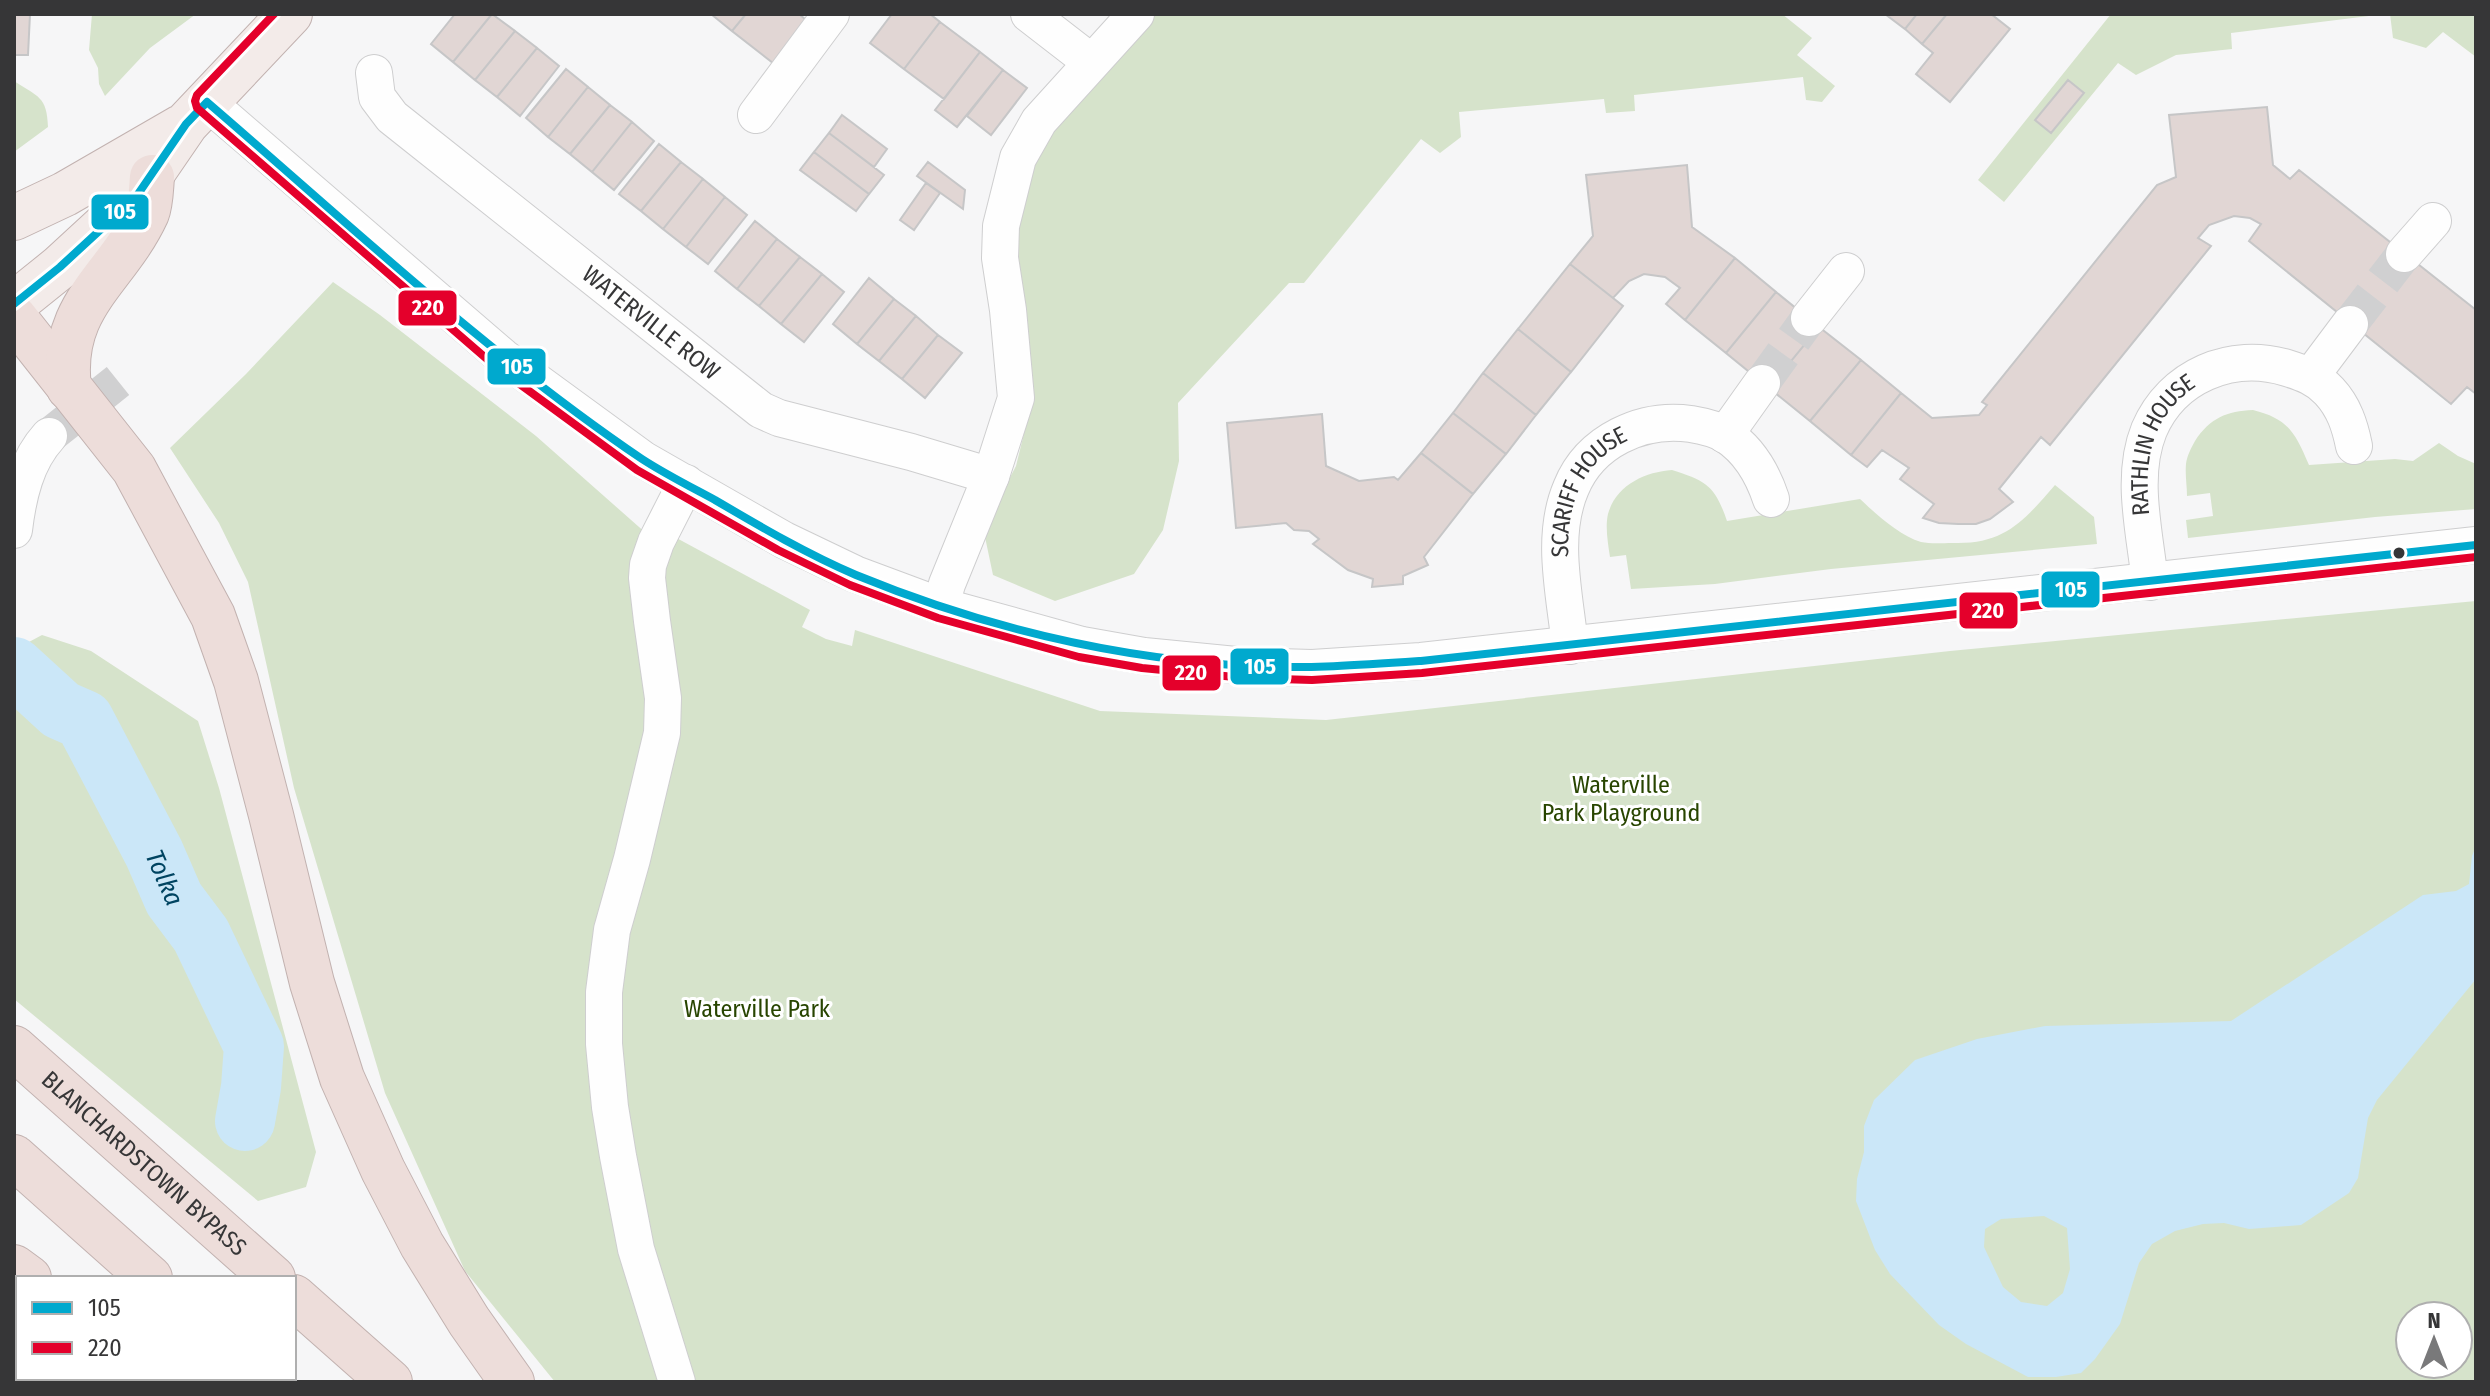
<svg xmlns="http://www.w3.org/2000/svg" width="2490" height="1396" viewBox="0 0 2490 1396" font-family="'Fira Sans Condensed',sans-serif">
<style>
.green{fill:#d6e3cb;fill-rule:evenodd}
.water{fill:#cbe7f8;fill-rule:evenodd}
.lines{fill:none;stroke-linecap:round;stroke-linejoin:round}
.river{stroke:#cbe7f8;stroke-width:60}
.building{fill:#e1d6d4;stroke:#c6c6c7;stroke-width:2}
.minor-tunnel{stroke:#d0d0d1;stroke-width:36;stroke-dasharray:36 18;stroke-linecap:butt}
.minor-casing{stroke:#cececf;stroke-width:38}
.major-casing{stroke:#c2b2b0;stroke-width:46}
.highway-casing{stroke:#c2b2b0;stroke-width:46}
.minor{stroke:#fefefe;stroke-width:36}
.major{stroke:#f3ebe9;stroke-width:44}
.highway{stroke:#edddda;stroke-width:44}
.bus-1-casing{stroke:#fff;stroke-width:14}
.bus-2-casing{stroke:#fff;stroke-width:14}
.bus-1{stroke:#00a9ce;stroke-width:8}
.bus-2{stroke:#e4002b;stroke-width:8}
.bus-dot{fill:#363637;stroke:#fff;stroke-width:3}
.labels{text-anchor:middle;stroke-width:6;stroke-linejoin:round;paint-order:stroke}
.street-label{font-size:24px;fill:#363637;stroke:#fff}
.park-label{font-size:24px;fill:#284500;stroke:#fff}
.water-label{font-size:26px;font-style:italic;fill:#004461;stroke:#fff}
.line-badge{stroke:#fff;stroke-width:3}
.badge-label{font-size:22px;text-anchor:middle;font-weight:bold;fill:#fff}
</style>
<rect width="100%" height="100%" fill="#f6f6f7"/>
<path class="green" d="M 92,14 L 196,14 L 150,48 L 105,96 L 99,84 L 98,68 L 89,50 Z
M 1151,14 L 1782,14 L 1812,38 L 1797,55 L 1835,86 L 1822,102 L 1806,100 L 1803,77 L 1634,95 L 1635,111 L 1606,113 L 1604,99 L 1459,112 L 1461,137 L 1440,153 L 1421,139 L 1304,283 L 1289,283 L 1178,403 L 1179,461 L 1163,530 L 1134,574 L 1055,601 L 993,575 L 985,537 L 991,514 L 1016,466 L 1034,393 L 1024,309 L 1012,240 L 1039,142 Z
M 2111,14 L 2385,14 L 2231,33 L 2232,49 L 2176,55 L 2136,75 L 2118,63 L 2004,202 L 1978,180 Z
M 2390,14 L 2476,14 L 2476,57 L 2443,32 L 2426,48 L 2393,38 Z
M 14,81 C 38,97 47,96 48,127 L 14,152 Z
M 333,282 L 380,315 L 536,436 L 656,542 L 671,535 L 810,610 L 802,627 L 826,639 L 852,646 L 855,630 L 1100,711 L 1326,720 L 1950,651 L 2476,601 L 2476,1382 L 555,1382 L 465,1271 L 385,1093 L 294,788 L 248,582 L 219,523 L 170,448 L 246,374 ZM 2410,1316 L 2458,1316 L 2458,1364 L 2410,1364 Z
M 2253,410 C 2289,419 2295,433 2309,465 L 2395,459 L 2413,461 L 2439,443 L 2458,456 L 2476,464 L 2476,509 L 2375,517 L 2188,538 L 2186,520 L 2213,516 L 2210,493 L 2187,496 C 2187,486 2185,475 2186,464 C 2187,456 2191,448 2195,441 C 2210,418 2227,411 2253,410 Z
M 1672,470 C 1707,481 1715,486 1727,521 L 1860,499 C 1876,514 1900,536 1921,542 C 1930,544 1943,543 1952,543 C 2004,545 2023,522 2055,485 L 2094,517 L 2097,544 L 1831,569 L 1715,584 L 1631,589 L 1626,555 L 1610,557 C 1608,544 1605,527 1608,514 C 1616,485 1645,472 1672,470 Z
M 42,635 L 91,651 L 198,721 L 219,788 L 316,1152 L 306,1187 L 258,1201 L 14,999 L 14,650 Z
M 14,1314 L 18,1317 L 18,1378 L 89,1378 L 95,1382 L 14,1382 Z"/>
<path class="water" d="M 2476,846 L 2476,979 L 2377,1100 L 2368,1118 L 2358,1178 L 2349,1193 L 2301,1225 L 2249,1229 L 2224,1223 L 2203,1224 L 2175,1231 L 2152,1244 L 2139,1263 L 2120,1324 L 2095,1359 L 2081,1373 L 2056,1377 L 2028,1377 L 1966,1344 L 1939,1325 L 1890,1274 L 1875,1250 L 1856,1201 L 1857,1179 L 1864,1152 L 1864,1126 L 1874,1100 L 1915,1060 L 1977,1039 L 2045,1026 L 2231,1021 L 2423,895 L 2456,891 L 2469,884 L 2472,856 ZM 2044,1216 L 2067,1228 L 2070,1269 L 2063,1293 L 2047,1306 L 2021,1302 L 2003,1287 L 1984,1247 L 1985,1229 L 2001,1219 Z"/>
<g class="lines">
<path class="river" id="s1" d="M 14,667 L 61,710 L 84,720 L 154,853 L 174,899 L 201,935 L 254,1046 L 251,1087 L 245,1121"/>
</g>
<path class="building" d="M 14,14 L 30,14 L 28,55 L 14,55 Z
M 455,14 L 492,14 L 453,62 L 431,44 Z
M 492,14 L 515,31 L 475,80 L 453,62 Z
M 711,14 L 746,14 L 732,31 Z
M 746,14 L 799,14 L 806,20 L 773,63 L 732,31 Z
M 892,14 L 930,14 L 940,22 L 904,69 L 870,43 Z
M 1885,14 L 1917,14 L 1905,29 Z
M 1917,14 L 1947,14 L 1922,44 L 1905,29 Z
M 1947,14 L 1991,14 L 2010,29 L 1950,102 L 1916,74 L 1933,53 L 1922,44 Z
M 940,22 L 980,52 L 944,99 L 904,69 Z
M 515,31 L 537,48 L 497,97 L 475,80 Z
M 537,48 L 559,66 L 520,116 L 497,97 Z
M 980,52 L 1003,70 L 957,127 L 935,110 Z
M 566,69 L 588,87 L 548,137 L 526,118 Z
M 1003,70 L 1027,88 L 991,135 L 967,116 Z
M 2068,80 L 2084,93 L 2051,133 L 2035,120 Z
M 588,87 L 610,105 L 570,154 L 548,137 Z
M 610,105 L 632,122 L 592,172 L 570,154 Z
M 2267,107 L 2273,165 L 2290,179 L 2299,170 L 2476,310 L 2476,394 L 2467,387 L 2451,404 L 2249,241 L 2261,224 L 2250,218 L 2234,216 L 2209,225 L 2198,238 L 2211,246 L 2050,445 L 2041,437 L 1999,489 L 2013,502 L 1990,519 L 1976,524 L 1958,524 L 1939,523 L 1923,518 L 1934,504 L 1900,479 L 1909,468 L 1882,450 L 1867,467 L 1851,455 L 1901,393 L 1932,418 L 1979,415 L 1987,405 L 1982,402 L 2157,185 L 2176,177 L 2169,115 Z
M 842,115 L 887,149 L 874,167 L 829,133 Z
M 632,122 L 654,141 L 614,190 L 592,172 Z
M 829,133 L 884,175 L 869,194 L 814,152 Z
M 659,144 L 681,162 L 641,211 L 619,194 Z
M 814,152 L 869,194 L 856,211 L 800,170 Z
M 681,162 L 703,179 L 663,229 L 641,211 Z
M 928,162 L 965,190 L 963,209 L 917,176 Z
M 1687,165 L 1692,227 L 1735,258 L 1685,320 L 1666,304 L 1680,288 L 1665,277 L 1644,274 L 1629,281 L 1613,298 L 1570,264 L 1593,236 L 1586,175 Z
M 703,179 L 725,197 L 686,247 L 663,229 Z
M 926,183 L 940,193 L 914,230 L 900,220 Z
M 725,197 L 747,215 L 708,264 L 686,247 Z
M 755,221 L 777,239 L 737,289 L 715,271 Z
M 777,239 L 800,257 L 759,306 L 737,289 Z
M 800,257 L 822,274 L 781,324 L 759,306 Z
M 1735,258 L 1776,292 L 1726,353 L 1685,320 Z
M 1570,264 L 1623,306 L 1571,372 L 1518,329 Z
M 822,274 L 844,292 L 804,342 L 781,324 Z
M 869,278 L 894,299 L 857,344 L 833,324 Z
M 1776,292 L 1819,327 L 1769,388 L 1726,353 Z
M 894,299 L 916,316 L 879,361 L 857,344 Z
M 916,316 L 938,335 L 902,379 L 879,361 Z
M 1819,327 L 1861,360 L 1810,421 L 1769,388 Z
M 1518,329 L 1571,372 L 1536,415 L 1483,373 Z
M 938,335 L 962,353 L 925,398 L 902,379 Z
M 1861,360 L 1901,393 L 1851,455 L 1810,421 Z
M 1483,373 L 1536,415 L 1506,454 L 1453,413 Z
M 1453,413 L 1506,454 L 1473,494 L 1421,453 Z
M 1322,414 L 1326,466 L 1359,481 L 1394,477 L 1398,480 L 1421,453 L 1473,494 L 1424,557 L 1428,565 L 1403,576 L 1403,584 L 1372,587 L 1373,579 L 1348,570 L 1313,544 L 1319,539 L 1309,531 L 1294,530 L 1286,523 L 1236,528 L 1227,423 Z"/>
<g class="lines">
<path class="minor-tunnel" d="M 2350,324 L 2404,254
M 1762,383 L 1809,318
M 49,436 L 118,381"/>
<defs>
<g id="minor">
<path d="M 1029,14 L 1091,62"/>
<path id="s2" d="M 374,73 L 377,97 L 392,117 L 761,410 L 779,418 L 911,452 L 991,476"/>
<path d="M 207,102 L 503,357 L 644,460 L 784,540 L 855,574 L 941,606 L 1082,645 L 1144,656 L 1246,666 L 1312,668 L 1421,661 L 2476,545"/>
<path d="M 756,115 L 831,14"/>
<path d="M 2404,254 L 2433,221"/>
<path d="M 1809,318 L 1846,271"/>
<path d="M 2311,376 L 2350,324"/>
<path d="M 1725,435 L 1762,383"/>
<path d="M 14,530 C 18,496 26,461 49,436"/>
<path id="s3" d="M 2150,582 C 2145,533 2130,477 2149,430 C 2172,376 2231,351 2287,368 C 2303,373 2317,378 2329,391 C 2344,407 2350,426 2354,446"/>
<path d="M 941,606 L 947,584 L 991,476 L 1016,398 L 1008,310 L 1000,258 L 1001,226 L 1018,158 L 1039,121 L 1136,14"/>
<path id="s4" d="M 1570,646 C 1565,595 1550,537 1571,488 C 1590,441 1642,417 1691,424 C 1703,426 1716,429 1726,435 C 1749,450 1763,475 1771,499"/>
<path d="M 677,1382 L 636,1249 L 618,1156 L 610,1107 L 604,1044 L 604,992 L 612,930 L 632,859 L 662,733 L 663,698 L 652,621 L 647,578 L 648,565 L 656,542 L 686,483"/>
</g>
<path id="major" d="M 14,218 L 65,194 L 181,127
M 14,304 L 60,267 L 136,197 L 186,124 L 290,14"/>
<g id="highway">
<path d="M 14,317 L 134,469 L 213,616 L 236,681 L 271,815 L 312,983 L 342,1078 L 383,1170 L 422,1245 L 469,1321 L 512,1382"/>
<path d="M 69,388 C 59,304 116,280 147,213 C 151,203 151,188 152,177"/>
<path id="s5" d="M 14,1048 L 273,1278"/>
<path d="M 14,1157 L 150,1278"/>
<path d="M 14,1267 L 29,1278"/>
<path d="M 294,1297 L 390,1382"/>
<path d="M 161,1378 L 166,1382"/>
<path d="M 262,1378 L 266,1382"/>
</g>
</defs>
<use href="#minor" class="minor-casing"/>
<use href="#major" class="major-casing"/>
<use href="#highway" class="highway-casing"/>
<use href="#minor" class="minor"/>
<use href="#major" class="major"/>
<use href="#highway" class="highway"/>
<defs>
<path id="bus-1" d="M 207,102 C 349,224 487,354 642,459 C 665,474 691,487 715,500 C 761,527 807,554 856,575 C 980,626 1114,658 1247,666 C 1306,669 1363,665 1421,661 L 2476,545
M 14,304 L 60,267 L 136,197 L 186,124 L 207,102"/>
<path id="bus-2" d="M 274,14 L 197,95 L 195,101 L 197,108 L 495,366 L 637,470 L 778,550 L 850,585 L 938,618 L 1079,657 L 1142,668 L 1245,678 L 1312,680 L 1422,673 L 2476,557"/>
</defs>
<use href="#bus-1" class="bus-1-casing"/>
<use href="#bus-2" class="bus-2-casing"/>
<use href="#bus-1" class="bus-1"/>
<use href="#bus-2" class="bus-2"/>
</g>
<circle class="bus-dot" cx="2399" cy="553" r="7"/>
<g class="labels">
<g class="street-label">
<text dy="8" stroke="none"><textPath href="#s2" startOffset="380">WATERVILLE ROW</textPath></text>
<text dy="8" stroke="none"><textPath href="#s3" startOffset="144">RATHLIN HOUSE</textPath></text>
<text dy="8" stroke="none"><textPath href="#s4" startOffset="164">SCARIFF HOUSE</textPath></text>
<text dy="8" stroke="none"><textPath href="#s5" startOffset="174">BLANCHARDSTOWN BYPASS</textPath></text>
</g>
<g class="park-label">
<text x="1621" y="793">Waterville<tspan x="1621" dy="28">Park Playground</tspan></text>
<text x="757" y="1017">Waterville Park</text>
</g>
<g class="water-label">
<text dy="9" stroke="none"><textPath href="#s1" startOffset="266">Tolka</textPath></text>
</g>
</g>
<g class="line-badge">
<rect x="90" y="193" width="60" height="38" rx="8" fill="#00a9ce"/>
<rect x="397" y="289" width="61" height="38" rx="8" fill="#e4002b"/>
<rect x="486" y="347" width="61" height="39" rx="8" fill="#00a9ce"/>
<rect x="2040" y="570" width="61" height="39" rx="8" fill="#00a9ce"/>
<rect x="1958" y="591" width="61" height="39" rx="8" fill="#e4002b"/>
<rect x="1229" y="647" width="61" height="39" rx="8" fill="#00a9ce"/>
<rect x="1161" y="654" width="61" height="38" rx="8" fill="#e4002b"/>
</g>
<g class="badge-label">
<text x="120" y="219">105</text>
<text x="428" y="315">220</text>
<text x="517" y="374">105</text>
<text x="2071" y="597">105</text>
<text x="1988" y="618">220</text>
<text x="1260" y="674">105</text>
<text x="1191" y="680">220</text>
</g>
<rect width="2490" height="1396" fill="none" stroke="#363637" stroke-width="32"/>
<rect x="16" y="1276" width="280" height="104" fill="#ffffff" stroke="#afafaf" stroke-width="2"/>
<rect x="32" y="1302" width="40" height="12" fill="#00a9ce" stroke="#afafaf" stroke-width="2"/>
<text x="88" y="1316" font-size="24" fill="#363637">105</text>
<rect x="32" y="1342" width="40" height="12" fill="#e4002b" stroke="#afafaf" stroke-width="2"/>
<text x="88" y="1356" font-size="24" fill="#363637">220</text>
<g transform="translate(2434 1340)"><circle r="38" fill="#ffffff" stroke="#afafaf" stroke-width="2"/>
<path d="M0-6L14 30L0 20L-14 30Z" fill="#79797a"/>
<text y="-12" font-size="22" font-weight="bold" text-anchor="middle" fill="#363637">N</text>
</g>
</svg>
